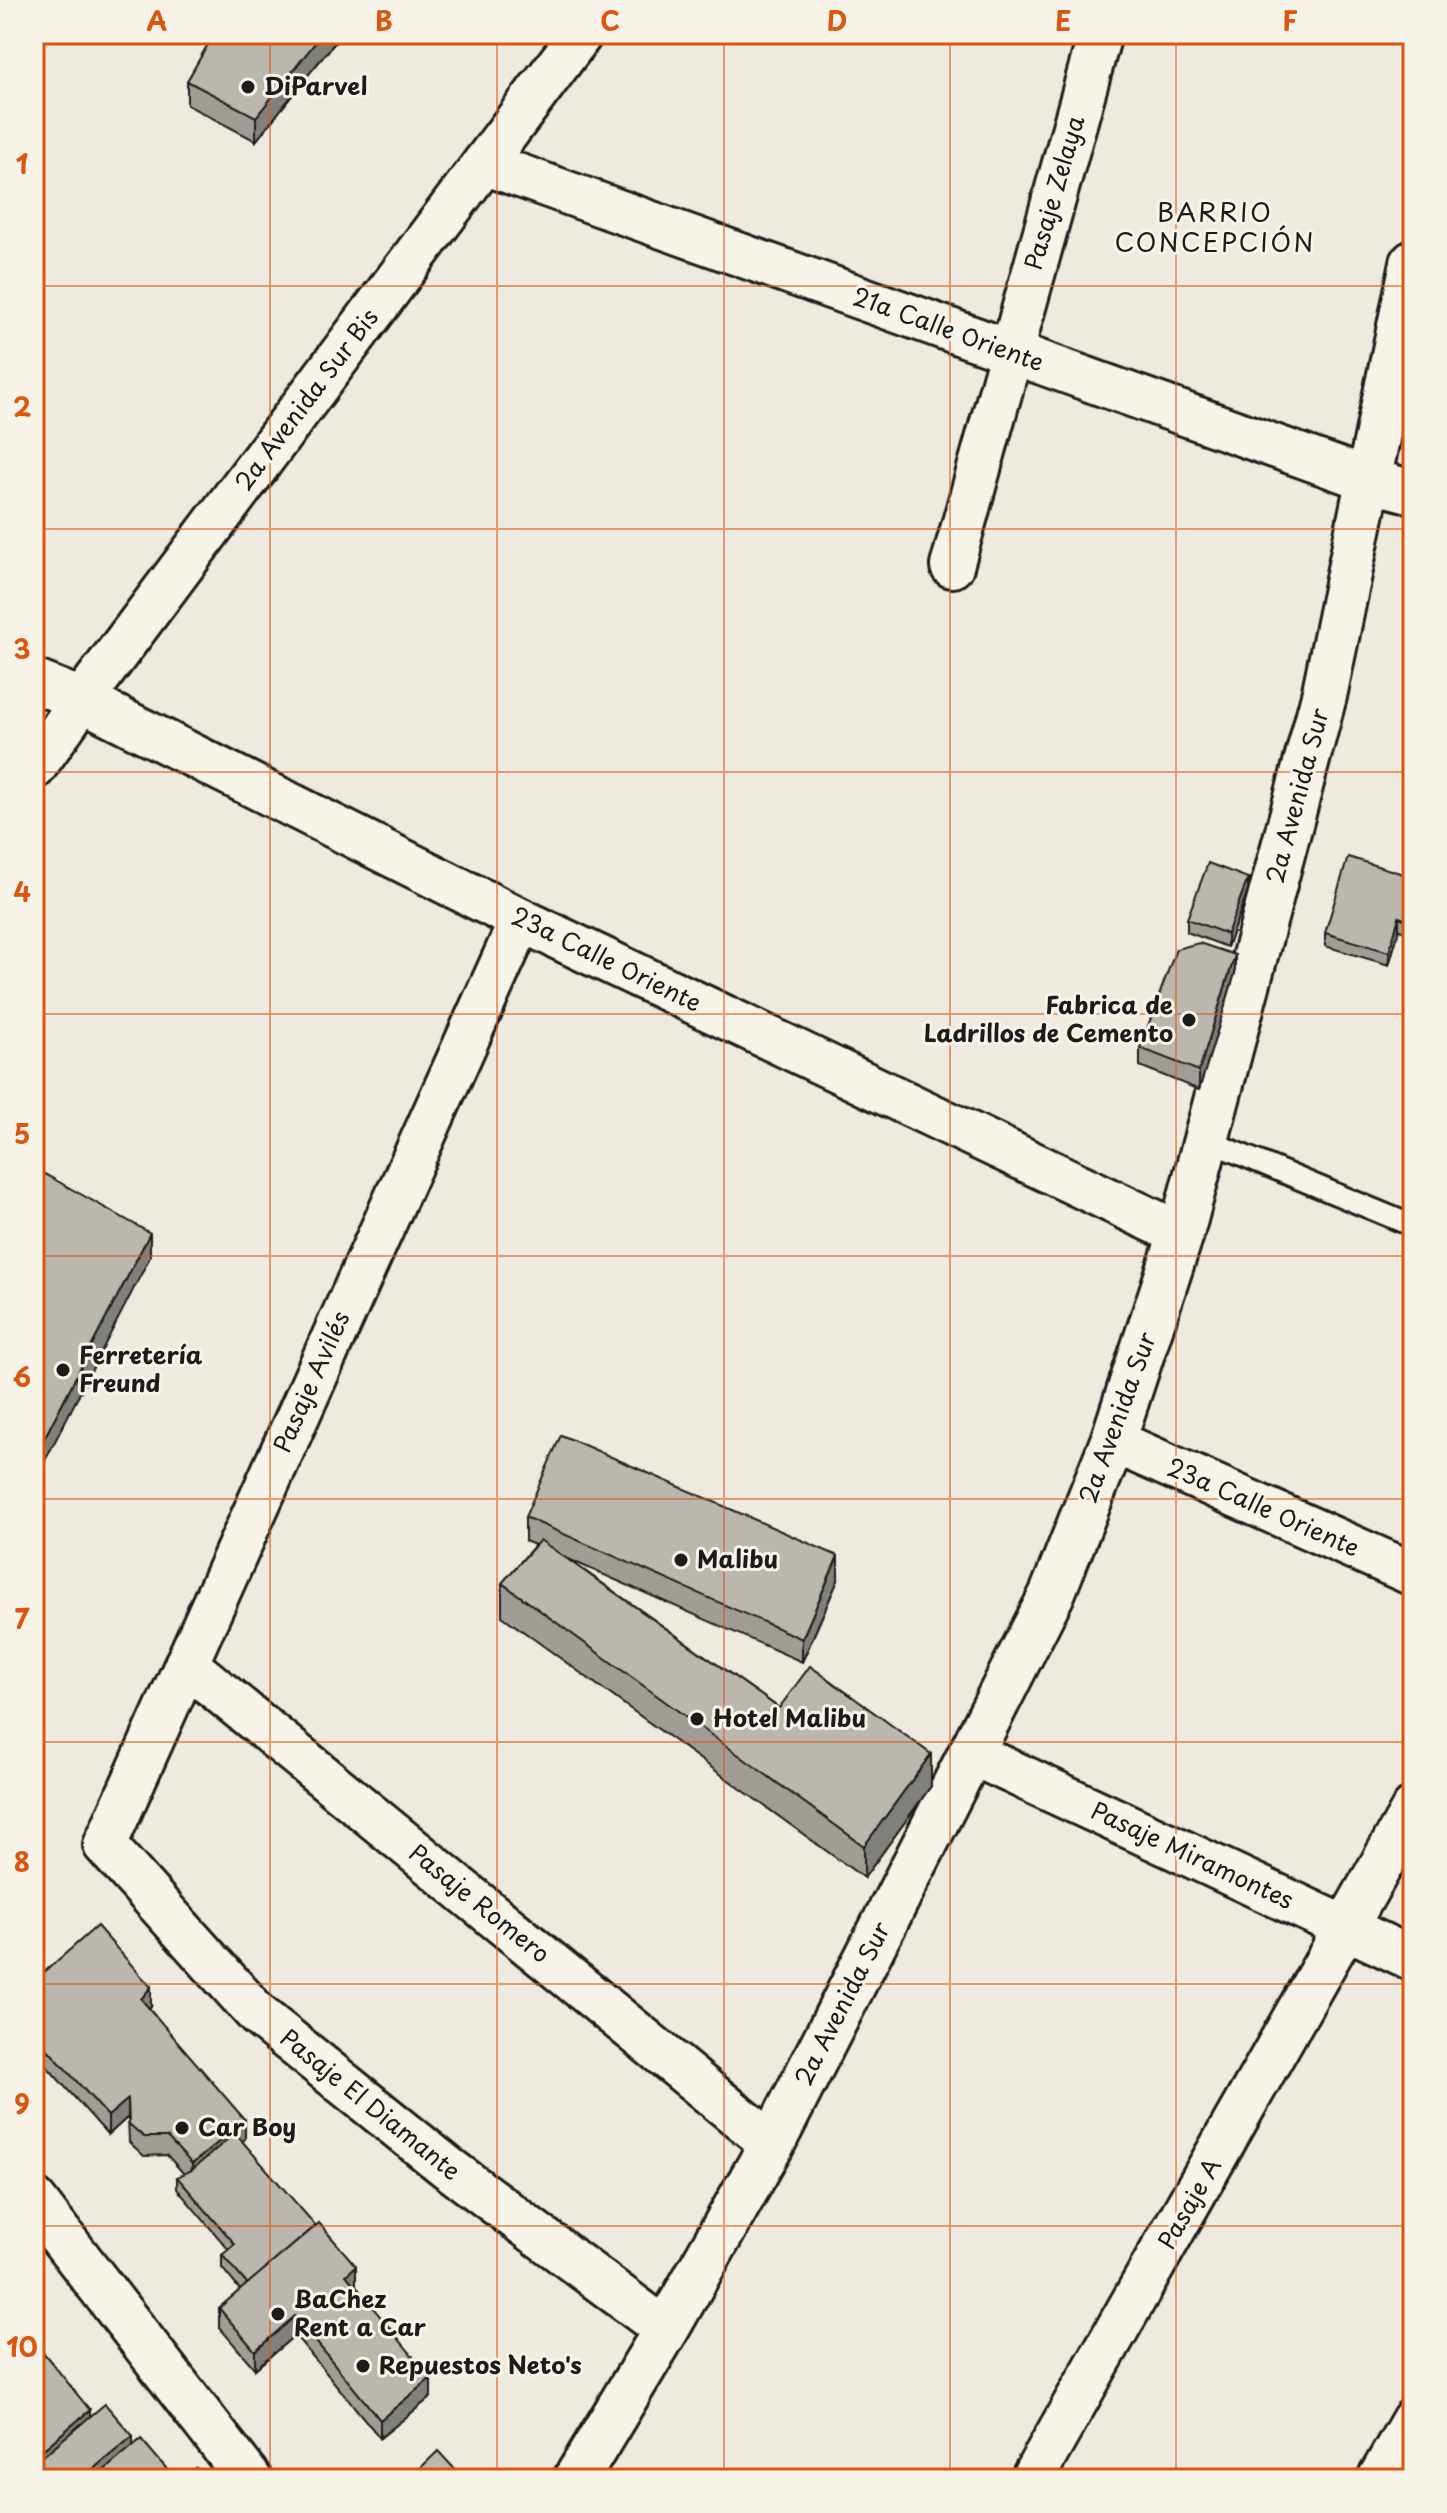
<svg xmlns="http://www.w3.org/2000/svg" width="1447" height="2513" viewBox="0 0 1447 2513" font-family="'Playpen Sans',sans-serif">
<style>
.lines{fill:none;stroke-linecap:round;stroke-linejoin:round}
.lane-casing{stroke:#1c1c1c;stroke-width:26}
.street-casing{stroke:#1c1c1c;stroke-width:48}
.secondary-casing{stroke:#1c1c1c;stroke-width:50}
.highway-casing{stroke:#1c1c1c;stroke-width:50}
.lane{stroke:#f7f3e8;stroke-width:20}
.street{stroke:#f7f3e8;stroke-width:42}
.secondary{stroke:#f7f3e8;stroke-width:44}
.highway{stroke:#f7f3e8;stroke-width:44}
.wall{fill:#a09d96;stroke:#1c1c1c;stroke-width:2}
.shaded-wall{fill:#82807a;stroke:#1c1c1c;stroke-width:2}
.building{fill:#bab7af;stroke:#1c1c1c;stroke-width:2}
.grid{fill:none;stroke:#de560d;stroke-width:2;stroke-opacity:0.55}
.poi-dot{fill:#1c1c1c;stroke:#f7f3e8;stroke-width:3}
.labels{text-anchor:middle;stroke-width:6;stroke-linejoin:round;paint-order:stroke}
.poi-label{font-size:24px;font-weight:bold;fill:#1c1c1c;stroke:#f7f3e8;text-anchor:start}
.street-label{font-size:24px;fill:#1c1c1c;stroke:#f7f3e8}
.neighbourhood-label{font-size:26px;letter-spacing:2px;fill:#1c1c1c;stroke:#f7f3e8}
.neatline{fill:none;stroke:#de560d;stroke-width:3}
.grid-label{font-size:26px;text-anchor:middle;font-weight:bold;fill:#de560d}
</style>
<rect width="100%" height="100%" fill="#eeeae0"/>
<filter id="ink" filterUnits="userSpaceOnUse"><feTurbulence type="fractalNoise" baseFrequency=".0125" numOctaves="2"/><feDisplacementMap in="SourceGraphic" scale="16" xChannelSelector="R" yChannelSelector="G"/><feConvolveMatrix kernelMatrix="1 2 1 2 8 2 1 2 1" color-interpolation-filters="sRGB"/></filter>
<g filter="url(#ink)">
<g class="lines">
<defs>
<path id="lane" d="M 1206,1140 L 1413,1226"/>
<path id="street" d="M 484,163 L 1369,480 L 1413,492
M 952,566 L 1100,34
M 34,681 L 82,700 L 521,920 L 1181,1234
M 34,768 L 82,700 L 581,34
M 521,920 L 105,1845 L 258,2015 L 447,2167 L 666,2330
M 1113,1441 L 1413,1574
M 186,1664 L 772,2144
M 971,1753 L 1413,1959
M 1032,2479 L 1413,1809
M 1379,2479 L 1413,2420"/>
<path id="secondary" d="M 576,2479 L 666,2330 L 772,2144 L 1052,1594 L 1113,1441 L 1181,1234 L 1324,696 L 1413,263"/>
<path id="highway" d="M 34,2201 L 249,2479"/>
</defs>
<use href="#lane" class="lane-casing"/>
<use href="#street" class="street-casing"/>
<use href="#secondary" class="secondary-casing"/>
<use href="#highway" class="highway-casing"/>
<use href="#lane" class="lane"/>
<use href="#street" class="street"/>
<use href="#secondary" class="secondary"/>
<use href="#highway" class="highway"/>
</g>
<path class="wall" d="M 214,34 L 342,34 L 313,69 L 256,141 L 187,105 L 187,81 Z
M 1413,877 L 1413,934 L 1399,930 L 1389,965 L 1325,946 L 1325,933 Z
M 1248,890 L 1227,947 L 1187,932 L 1187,919 Z
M 1235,973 L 1199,1090 L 1140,1066 L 1140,1048 Z
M 525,1517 L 838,1580 L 802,1662 L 568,1559 L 779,1708 L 931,1786 L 864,1878 L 502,1616 L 502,1583 L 535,1545 L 525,1541 Z
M 34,1981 L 151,2006 L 149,2008 L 245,2139 L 242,2141 L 356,2285 L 431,2397 L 380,2438 L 295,2335 L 255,2369 L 219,2327 L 219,2308 L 240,2290 L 222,2268 L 222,2255 L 229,2250 L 177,2189 L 177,2177 L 184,2174 L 167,2155 L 144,2156 L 129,2142 L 128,2117 L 108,2135 L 34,2052 Z
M 34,2341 L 90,2416 L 133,2446 L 171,2479 L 41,2479 L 37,2474 L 34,2476 Z"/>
<path class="shaded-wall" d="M 322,34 L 342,34 L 313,69 L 256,141 L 256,117 Z
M 1248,878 L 1248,890 L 1227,947 L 1227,934 Z
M 1399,917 L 1399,930 L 1389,965 L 1389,952 Z
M 1235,955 L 1235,973 L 1199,1090 L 1199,1071 Z
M 150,1233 L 150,1257 L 34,1482 L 34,1458 Z
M 838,1556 L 838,1580 L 802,1662 L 802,1639 Z
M 931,1754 L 931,1786 L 864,1878 L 864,1846 Z
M 151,1987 L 151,2006 L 141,2017 L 141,1999 Z
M 128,2099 L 128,2117 L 108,2135 L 108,2116 Z
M 245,2120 L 245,2139 L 192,2182 L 192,2164 Z
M 356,2266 L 356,2285 L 346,2293 L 346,2275 Z
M 295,2316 L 295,2335 L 255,2369 L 255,2351 Z
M 431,2378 L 431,2397 L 380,2438 L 380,2420 Z
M 90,2410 L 90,2429 L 37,2461 L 37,2474 L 34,2476 L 34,2457 Z
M 133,2436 L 133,2449 L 97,2479 L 81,2479 Z"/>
<path class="building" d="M 214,34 L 322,34 L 256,117 L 187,81 Z
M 1348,857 L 1413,877 L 1413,922 L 1399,917 L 1389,952 L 1325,933 Z
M 1208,863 L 1248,878 L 1227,934 L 1187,919 Z
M 1199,943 L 1235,955 L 1199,1071 L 1140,1048 L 1176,949 Z
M 34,1168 L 150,1233 L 34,1458 Z
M 561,1435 L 838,1556 L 802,1639 L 525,1517 Z
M 540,1540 L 779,1708 L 810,1666 L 931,1754 L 864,1846 L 502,1583 Z
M 97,1926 L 151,1987 L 141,1999 L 245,2120 L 192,2164 L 167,2137 L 144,2137 L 129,2124 L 128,2099 L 108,2116 L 34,2034 L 34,1981 Z
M 235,2133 L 316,2226 L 247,2284 L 222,2255 L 235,2244 L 177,2177 L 192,2170 Z
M 319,2223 L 356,2266 L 346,2275 L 431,2378 L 380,2420 L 295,2316 L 255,2351 L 219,2308 Z
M 34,2341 L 90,2410 L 34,2457 Z
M 105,2404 L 133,2436 L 81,2479 L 52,2479 L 37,2461 Z
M 141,2439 L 171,2474 L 165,2479 L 94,2479 Z
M 438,2451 L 464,2479 L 409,2479 Z
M 196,2468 L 205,2479 L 183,2479 Z"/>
</g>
<path class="grid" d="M 270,34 L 270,2479M 497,34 L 497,2479M 724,34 L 724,2479M 950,34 L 950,2479M 1176,34 L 1176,2479M 34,286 L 1413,286M 34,529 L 1413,529M 34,772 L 1413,772M 34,1014 L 1413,1014M 34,1256 L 1413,1256M 34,1499 L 1413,1499M 34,1742 L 1413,1742M 34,1984 L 1413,1984M 34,2226 L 1413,2226"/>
<g class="poi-dot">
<circle cx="248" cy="87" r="8"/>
<circle cx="1189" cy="1020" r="8"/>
<circle cx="63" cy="1370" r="8"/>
<circle cx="681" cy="1560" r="8"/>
<circle cx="697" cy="1719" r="8"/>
<circle cx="182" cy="2128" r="8"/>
<circle cx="278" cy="2314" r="8"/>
<circle cx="363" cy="2366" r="8"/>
</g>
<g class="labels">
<g class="poi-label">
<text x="264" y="95">DiParvel</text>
<text x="1173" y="1014" text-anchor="end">Fabrica de<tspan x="1173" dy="28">Ladrillos de Cemento</tspan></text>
<text x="79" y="1364">Ferretería<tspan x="79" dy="28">Freund</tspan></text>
<text x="697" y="1568">Malibu</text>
<text x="713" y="1727">Hotel Malibu</text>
<text x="198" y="2136">Car Boy</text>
<text x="294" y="2308">BaChez<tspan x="294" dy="28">Rent a Car</tspan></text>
<text x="379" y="2374">Repuestos Neto's</text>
</g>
<g class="street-label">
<text transform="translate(1055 193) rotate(-74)" y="8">Pasaje Zelaya</text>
<text transform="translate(948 330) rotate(20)" y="8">21a Calle Oriente</text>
<text transform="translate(307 400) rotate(-53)" y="8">2a Avenida Sur Bis</text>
<text transform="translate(1298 796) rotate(-75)" y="8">2a Avenida Sur</text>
<text transform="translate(606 960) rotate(26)" y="8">23a Calle Oriente</text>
<text transform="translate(312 1382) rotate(-66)" y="8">Pasaje Avilés</text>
<text transform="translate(1118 1418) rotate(-70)" y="8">2a Avenida Sur</text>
<text transform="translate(1263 1508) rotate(24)" y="8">23a Calle Oriente</text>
<text transform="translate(1192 1856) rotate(25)" y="8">Pasaje Miramontes</text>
<text transform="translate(479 1904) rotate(39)" y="8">Pasaje Romero</text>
<text transform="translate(843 2004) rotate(-63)" y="8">2a Avenida Sur</text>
<text transform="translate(370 2105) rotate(39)" y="8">Pasaje El Diamante</text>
<text transform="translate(1190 2204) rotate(-60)" y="8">Pasaje A</text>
</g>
<g class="neighbourhood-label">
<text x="1215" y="222">BARRIO<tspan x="1215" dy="30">CONCEPCIÓN</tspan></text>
</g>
</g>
<rect width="1447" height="2513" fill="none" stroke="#f7f3e8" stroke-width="88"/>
<rect x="44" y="44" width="1359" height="2425" class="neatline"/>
<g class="grid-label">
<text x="157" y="31">A</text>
<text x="384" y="31">B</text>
<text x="610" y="31">C</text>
<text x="837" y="31">D</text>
<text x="1063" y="31">E</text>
<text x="1290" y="31">F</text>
<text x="22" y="174">1</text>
<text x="22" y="417">2</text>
<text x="22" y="659">3</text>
<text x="22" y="902">4</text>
<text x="22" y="1144">5</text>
<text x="22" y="1387">6</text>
<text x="22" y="1629">7</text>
<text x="22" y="1872">8</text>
<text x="22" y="2114">9</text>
<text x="22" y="2357">10</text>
</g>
</svg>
